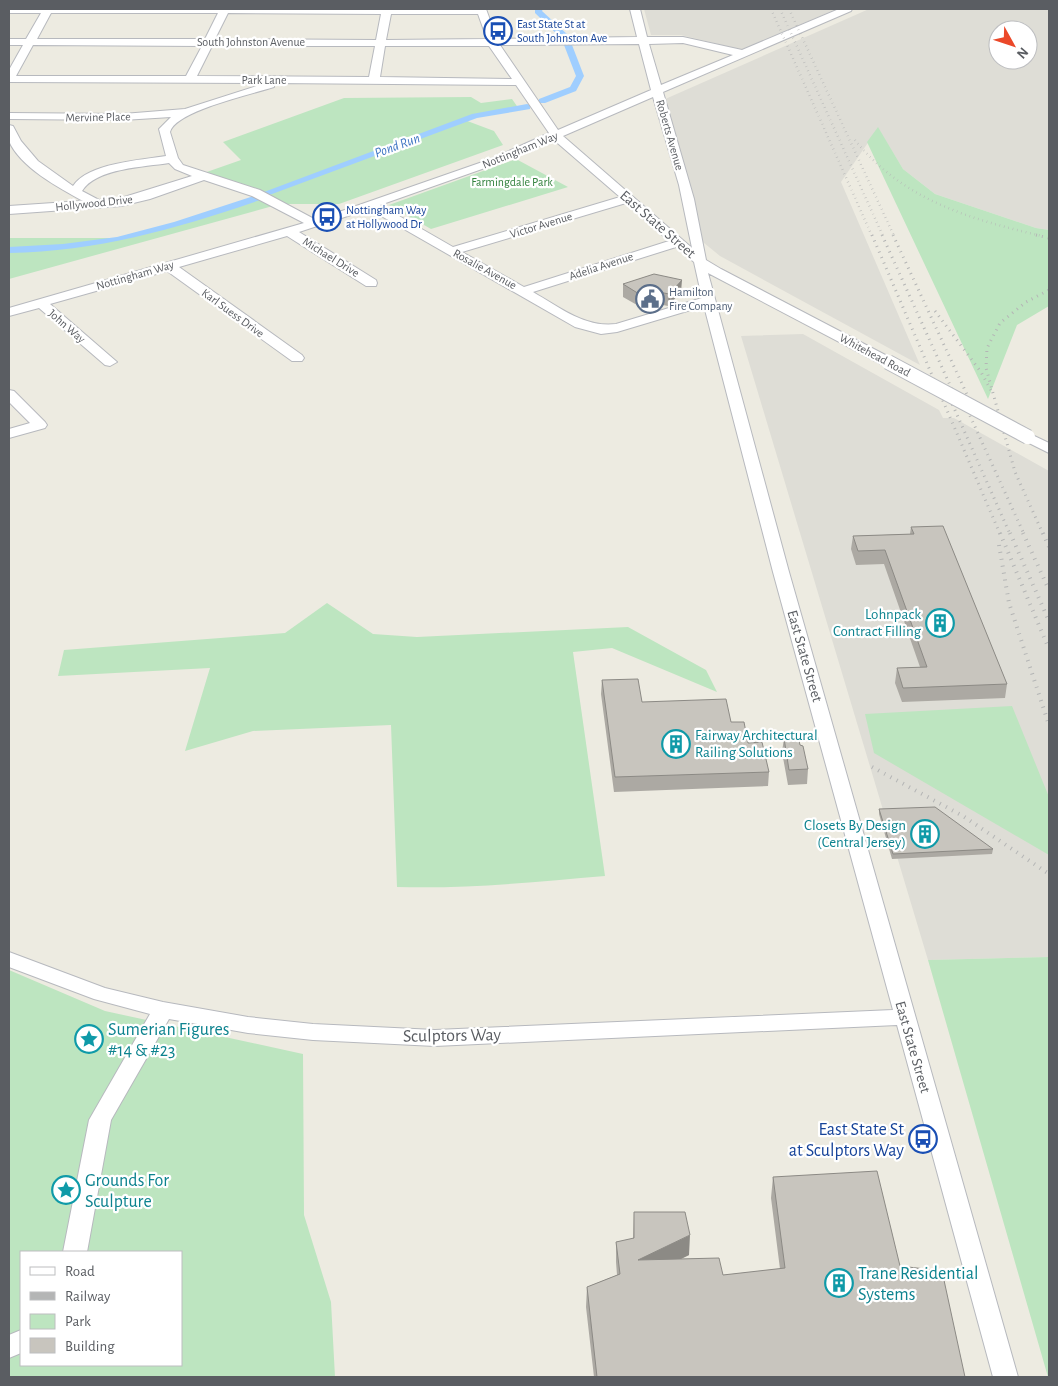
<svg xmlns="http://www.w3.org/2000/svg" width="1058" height="1386" viewBox="0 0 1058 1386" font-family="'Alegreya Sans',sans-serif">
<style>
.industrial{fill:#deddd6;fill-rule:evenodd}
.green{fill:#bde5c0;fill-rule:evenodd}
.lines{fill:none;stroke-linecap:round;stroke-linejoin:round}
.canal{fill:#9fceff;fill-rule:evenodd}
.minor-casing{stroke:#b7b9be;stroke-width:2}
.minor{fill:#fff;fill-rule:evenodd}
.rail-far2{stroke:#b4b5b5;stroke-width:2.5;stroke-dasharray:0.5 4;stroke-linecap:butt}
.rail-far1{stroke:#b4b5b5;stroke-width:3;stroke-dasharray:1 5;stroke-linecap:butt}
.rail{stroke:#b4b5b5;stroke-width:4;stroke-dasharray:1 6;stroke-linecap:butt}
.minor-bridge-casing{stroke:#b7b9be;stroke-width:16;stroke-linecap:butt}
.minor-bridge{stroke:#fff;stroke-width:14}
.wall{fill:#aca9a3}
.shaded-wall{fill:#8c8a85}
.building{fill:#c8c5be;stroke:#8c8a85}
.labels{text-anchor:middle;stroke-width:4.5;stroke-linejoin:round;paint-order:stroke}
.far-transit-label{font-size:12px;fill:#164399;stroke:#fff;text-anchor:start}
.far-street-label{font-size:12px;fill:#5a5d62;stroke:#fff}
.far-park-label{font-size:12px;fill:#32813d;stroke:#fff}
.far-service-label{font-size:12px;fill:#4e5e75;stroke:#fff;text-anchor:start}
.far-water-label{font-size:14px;font-style:italic;fill:#4076c4;stroke:#fff}
.street-label{font-size:15px;fill:#5a5d62;stroke:#fff}
.culture-label{font-size:15px;fill:#0d838f;stroke:#fff;text-anchor:end}
.near-culture-label{font-size:18px;fill:#0d838f;stroke:#fff;text-anchor:start}
.near-street-label{font-size:18px;fill:#5a5d62;stroke:#fff}
.near-transit-label{font-size:18px;fill:#164399;stroke:#fff;text-anchor:end}
</style>
<rect width="100%" height="100%" fill="#edebe1"/>
<path class="industrial" d="M 644,9 L 836,9 L 743,50 L 681,35 L 651,35 Z
M 869,9 L 1049,9 L 1049,230 L 1036,228 L 935,194 L 903,169 L 878,128 L 841,182 L 920,365 L 720,256 L 698,238 L 663,100 ZM 998,30 L 1028,30 L 1028,60 L 998,60 Z
M 803,334 L 939,410 L 943,418 L 954,418 L 1049,471 L 1049,957 L 928,960 L 741,336 Z"/>
<path class="green" d="M 471,97 L 481,103 L 512,99 L 519,109 L 462,119 L 494,131 L 503,145 L 339,204 L 280,204 L 9,279 L 9,238 L 115,238 L 203,218 L 260,195 L 201,174 L 241,160 L 223,142 L 344,98 Z
M 878,127 L 903,169 L 935,194 L 1036,228 L 1049,230 L 1049,306 L 1017,325 L 988,399 L 867,142 Z
M 516,159 L 568,187 L 431,229 L 389,205 Z
M 327,603 L 373,634 L 417,637 L 628,627 L 706,670 L 717,692 L 612,648 L 573,652 L 605,876 C 536,882 466,889 397,887 L 391,725 L 253,731 L 185,751 L 210,668 L 58,676 L 64,650 L 285,633 Z
M 1012,706 L 1049,797 L 1049,855 L 874,753 L 865,714 Z
M 1049,957 L 1049,1377 L 1048,1377 L 928,960 Z
M 9,970 L 105,1011 L 303,1054 L 304,1215 L 331,1302 L 335,1377 L 9,1377 ZM 21,1252 L 181,1252 L 181,1365 L 21,1365 Z"/>
<g class="lines">
<path class="canal" d="M 535,9 L 543,9 L 542,11 L 568,35 L 568,39 L 562,39 L 535,13 Z
M 565,43 L 572,45 L 584,76 L 576,91 L 545,103 L 539,103 L 539,99 L 570,87 L 576,76 L 564,45 Z
M 527,104 L 530,105 L 530,109 L 477,118 L 272,194 L 269,195 L 264,192 L 472,114 Z
M 257,195 L 262,198 L 260,200 C 176,229 98,251 9,253 L 9,247 L 63,244 L 117,237 L 174,222 Z"/>
<defs>
<path id="minor" d="M 9,9 L 486,9 L 497,39 L 637,37 L 630,9 L 640,9 L 647,37 L 683,37 L 742,50 L 839,9 L 852,9 L 851,11 L 663,92 L 694,199 L 706,260 L 721,269 L 893,359 L 895,362 L 888,366 L 883,365 L 708,273 L 789,572 L 1018,1377 L 993,1377 L 897,1025 L 435,1046 L 313,1040 L 248,1033 L 169,1019 L 111,1120 L 87,1252 L 63,1252 L 89,1120 L 150,1014 L 94,999 L 9,967 L 9,952 L 105,988 L 163,1002 L 248,1017 L 313,1024 L 435,1030 L 893,1010 L 773,572 L 704,306 L 617,332 L 601,334 L 575,327 L 369,209 L 299,232 L 376,280 L 377,283 L 376,286 L 366,286 L 287,236 L 179,267 L 302,355 L 304,358 L 302,361 L 292,361 L 167,271 L 50,304 L 117,362 L 110,366 L 105,365 L 39,308 L 9,316 L 9,308 L 304,223 L 252,196 L 204,180 L 150,199 L 121,206 L 9,214 L 9,206 L 83,201 C 59,188 20,167 9,141 C 8,136 9,130 9,125 L 13,126 L 21,141 L 38,161 L 73,186 C 88,163 141,160 166,156 L 159,129 L 171,117 L 123,120 L 9,119 L 9,113 L 123,114 L 185,109 L 266,83 L 9,82 L 9,70 L 23,45 L 9,45 L 9,39 L 26,39 L 41,13 L 9,13 ZM 51,13 L 218,13 L 205,39 L 37,39 ZM 228,13 L 381,14 L 376,40 L 215,39 ZM 391,14 L 478,14 L 487,39 L 386,40 ZM 683,43 L 733,55 L 661,85 L 649,44 ZM 639,44 L 651,90 L 558,130 L 500,45 ZM 33,45 L 202,46 L 186,76 L 16,76 ZM 212,46 L 375,46 L 369,77 L 197,76 ZM 385,46 L 489,46 L 512,79 L 380,77 ZM 274,83 L 516,85 L 549,133 L 491,159 L 316,220 L 260,190 L 183,165 L 178,158 L 170,132 C 175,111 253,94 274,87 ZM 653,97 L 679,185 L 692,248 L 563,136 ZM 554,140 L 620,197 L 453,247 L 380,205 L 499,163 ZM 169,163 L 175,169 L 192,176 L 121,198 L 99,200 L 82,191 C 96,168 145,167 169,163 ZM 626,203 L 669,241 L 524,287 L 462,252 ZM 676,247 L 694,262 L 702,298 L 616,324 C 585,328 559,307 533,292 Z
M 9,390 L 14,391 L 45,422 L 47,425 L 45,428 L 9,438 L 9,429 L 30,423 L 9,402 Z
M 1028,433 L 1049,443 L 1049,453 L 1023,440 L 1021,437 L 1023,434 Z
M 21,1330 L 21,1353 L 9,1358 L 9,1335 Z"/>
</defs>
<use href="#minor" class="minor-casing"/>
<use href="#minor" class="minor"/>
<path class="rail-far2" d="M 771,9 L 872,236
M 780,9 L 883,236
M 789,9 L 894,236
M 855,140 C 903,200 969,219 1042,236"/>
<path class="rail-far1" d="M 872,235 L 1000,534
M 882,235 L 959,405
M 893,235 L 970,401
M 1036,235 L 1049,238
M 935,311 L 981,372 L 993,394
M 960,394 L 1024,534
M 950,399 L 1010,534
M 1043,534 L 1015,472 L 986,368 L 987,348 L 1000,323 L 1026,302 L 1049,290"/>
<path class="rail" d="M 1000,533 L 1049,649
M 1010,533 L 1049,621
M 1023,533 L 1049,590
M 1043,533 L 1049,547
M 999,545 L 1009,603 L 1049,725
M 872,767 L 963,816 L 1049,874"/>
<defs>
<path id="minor-bridge" d="M 888,362 L 1028,437"/>
</defs>
<use href="#minor-bridge" class="minor-bridge-casing"/>
<use href="#minor-bridge" class="minor-bridge"/>
</g>
<path class="wall" d="M 623,284 L 681,292 L 668,306 L 658,304 L 644,309 L 623,297 Z
M 911,527 L 1007,684 L 1005,698 L 902,702 L 895,683 L 897,668 L 920,667 L 884,564 L 856,565 L 851,549 L 853,536 L 910,534 Z
M 602,680 L 642,702 L 731,722 L 748,743 L 769,772 L 768,786 L 614,792 L 601,694 Z
M 784,738 L 808,769 L 807,784 L 788,785 L 782,752 Z
M 879,809 L 993,849 L 992,854 L 892,859 L 879,814 Z
M 773,1177 L 900,1266 L 965,1377 L 594,1377 L 586,1307 L 587,1287 L 617,1275 L 616,1262 L 616,1242 L 633,1239 L 634,1212 L 689,1255 L 681,1259 L 723,1275 L 780,1269 L 771,1198 Z"/>
<path class="shaded-wall" d="M 682,280 L 681,292 L 668,306 L 669,294 Z
M 659,292 L 658,304 L 644,309 L 644,297 Z
M 690,1235 L 689,1255 L 637,1280 L 638,1260 Z"/>
<path class="building" d="M 654,274 L 682,280 L 669,294 L 659,292 L 644,297 L 623,284 Z
M 943,526 L 1007,684 L 903,688 L 897,668 L 927,667 L 885,550 L 858,551 L 853,536 L 914,534 L 911,527 Z
M 638,679 L 642,702 L 726,699 L 731,722 L 744,722 L 748,743 L 762,742 L 769,772 L 615,777 L 602,680 Z
M 798,737 L 800,745 L 803,746 L 808,769 L 789,770 L 784,738 Z
M 935,807 L 993,849 L 893,854 L 879,809 Z
M 877,1171 L 900,1266 L 942,1271 L 965,1377 L 597,1377 L 587,1287 L 620,1274 L 616,1242 L 634,1238 L 634,1212 L 685,1212 L 690,1235 L 638,1260 L 719,1258 L 723,1275 L 785,1268 L 773,1177 Z"/>
<defs>
<symbol id="bus-ring" viewBox="-11 -11 22 22"><circle r="9.5" fill="#fff" stroke="#1a4fb4" stroke-width="1.5"/><path d="M-5-6H5V4H4V6H2V4H-2V6H-4V4H-5ZM-3.5-4V0h7V-4ZM-3.5 1.2v1.5H-2V1.2ZM2 1.2v1.5H3.5V1.2Z" fill="#1a4fb4"/></symbol>
<symbol id="civic-ring" viewBox="-11 -11 22 22"><circle r="9.5" fill="#fff" stroke="#5c6f8a" stroke-width="1.5"/><path d="M-.6-6.5H3V-4.5H.6V-3L4-1V1h2V6H-6V1h2V-1L-.6-3ZM-1.2 2.5V6h2.4V2.5Z" fill="#5c6f8a"/></symbol>
<symbol id="building-ring" viewBox="-11 -11 22 22"><circle r="9.5" fill="#fff" stroke="#0f9aa8" stroke-width="1.5"/><path d="M-4-6H4V6H1V3H-1V6H-4ZM-2.5-4.3h1.7v1.8h-1.7ZM.8-4.3h1.7v1.8H.8ZM-2.5-1h1.7V.8h-1.7ZM.8-1h1.7V.8H.8Z" fill="#0f9aa8"/></symbol>
<symbol id="sight-ring" viewBox="-11 -11 22 22"><circle r="9.5" fill="#fff" stroke="#0f9aa8" stroke-width="1.5"/><path d="M0-6L1.8-2.2L6-1.7L2.9 1.2L3.7 5.4L0 3.3L-3.7 5.4L-2.9 1.2L-6-1.7L-1.8-2.2Z" fill="#0f9aa8"/></symbol>
</defs>
<g fill-rule="evenodd">
<use href="#bus-ring" x="482" y="15" width="32" height="32"/>
<use href="#bus-ring" x="311" y="201" width="32" height="32"/>
<use href="#civic-ring" x="634" y="283" width="32" height="32"/>
<use href="#building-ring" x="924" y="607" width="32" height="32"/>
<use href="#building-ring" x="660" y="728" width="32" height="32"/>
<use href="#building-ring" x="909" y="818" width="32" height="32"/>
<use href="#sight-ring" x="73" y="1023" width="32" height="32"/>
<use href="#bus-ring" x="907" y="1123" width="32" height="32"/>
<use href="#sight-ring" x="50" y="1174" width="32" height="32"/>
<use href="#building-ring" x="823" y="1267" width="32" height="32"/>
</g>
<g class="labels">
<g class="far-transit-label">
<text x="517" y="28">East State St at<tspan x="517" dy="14">South Johnston Ave</tspan></text>
<text x="346" y="214">Nottingham Way<tspan x="346" dy="14">at Hollywood Dr</tspan></text>
</g>
<g class="far-street-label">
<text x="251" y="46">South Johnston Avenue</text>
<text x="264" y="84">Park Lane</text>
<text transform="translate(98 117) rotate(-1)" y="4">Mervine Place</text>
<text transform="translate(670 135) rotate(74)" y="4">Roberts Avenue</text>
<text transform="translate(520 150) rotate(-22)" y="4">Nottingham Way</text>
<text transform="translate(94 203) rotate(-6)" y="4">Hollywood Drive</text>
<text transform="translate(541 225) rotate(-17)" y="4">Victor Avenue</text>
<text transform="translate(331 257) rotate(32)" y="4">Michael Drive</text>
<text transform="translate(601 266) rotate(-18)" y="4">Adelia Avenue</text>
<text transform="translate(485 269) rotate(29)" y="4">Rosalie Avenue</text>
<text transform="translate(135 275) rotate(-16)" y="4">Nottingham Way</text>
<text transform="translate(233 313) rotate(36)" y="4">Karl Suess Drive</text>
<text transform="translate(67 326) rotate(41)" y="4">John Way</text>
<text transform="translate(875 355) rotate(28)" y="4">Whitehead Road</text>
</g>
<g class="far-park-label">
<text x="512" y="186">Farmingdale Park</text>
</g>
<g class="far-service-label">
<text x="669" y="296">Hamilton<tspan x="669" dy="14">Fire Company</tspan></text>
</g>
<g class="far-water-label">
<text transform="translate(397 145) rotate(-20)" y="5">Pond Run</text>
</g>
<g class="street-label">
<text transform="translate(658 224) rotate(41)" y="5">East State Street</text>
<text transform="translate(805 656) rotate(74)" y="5">East State Street</text>
<text transform="translate(913 1047) rotate(74)" y="5">East State Street</text>
</g>
<g class="culture-label">
<text x="921" y="619">Lohnpack<tspan x="921" dy="17">Contract Filling</tspan></text>
<text x="695" y="740" text-anchor="start">Fairway Architectural<tspan x="695" dy="17">Railing Solutions</tspan></text>
<text x="906" y="830">Closets By Design<tspan x="906" dy="17">(Central Jersey)</tspan></text>
</g>
<g class="near-culture-label">
<text x="108" y="1035">Sumerian Figures<tspan x="108" dy="21">#14 &amp; #23</tspan></text>
<text x="85" y="1186">Grounds For<tspan x="85" dy="21">Sculpture</tspan></text>
<text x="858" y="1279">Trane Residential<tspan x="858" dy="21">Systems</tspan></text>
</g>
<g class="near-street-label">
<text transform="translate(452 1035) rotate(-1)" y="6">Sculptors Way</text>
</g>
<g class="near-transit-label">
<text x="904" y="1135">East State St<tspan x="904" dy="21">at Sculptors Way</tspan></text>
</g>
</g>
<rect width="1058" height="1386" fill="none" stroke="#5a5d62" stroke-width="20"/>
<rect x="20" y="1251" width="162" height="115" fill="#ffffff" stroke="#bdbec0"/>
<rect x="30" y="1267" width="25" height="8" fill="#ffffff" stroke="#bdbec0"/>
<text x="65" y="1276" font-size="15" fill="#5a5d62">Road</text>
<rect x="30" y="1292" width="25" height="8" fill="#b4b5b5" stroke="#bdbec0"/>
<text x="65" y="1301" font-size="15" fill="#5a5d62">Railway</text>
<rect x="30" y="1314" width="25" height="15" fill="#bde5c0" stroke="#bdbec0"/>
<text x="65" y="1326" font-size="15" fill="#5a5d62">Park</text>
<rect x="30" y="1338" width="25" height="15" fill="#c8c5be" stroke="#bdbec0"/>
<text x="65" y="1351" font-size="15" fill="#5a5d62">Building</text>
<g transform="translate(1013 45) rotate(130)"><circle r="24" fill="#ffffff" stroke="#bdbec0"/>
<path d="M0-4L9 19L0 12L-9 19Z" fill="#eb4829"/>
<text y="-8" font-size="14" font-weight="bold" text-anchor="middle" fill="#5a5d62">N</text>
</g>
</svg>
